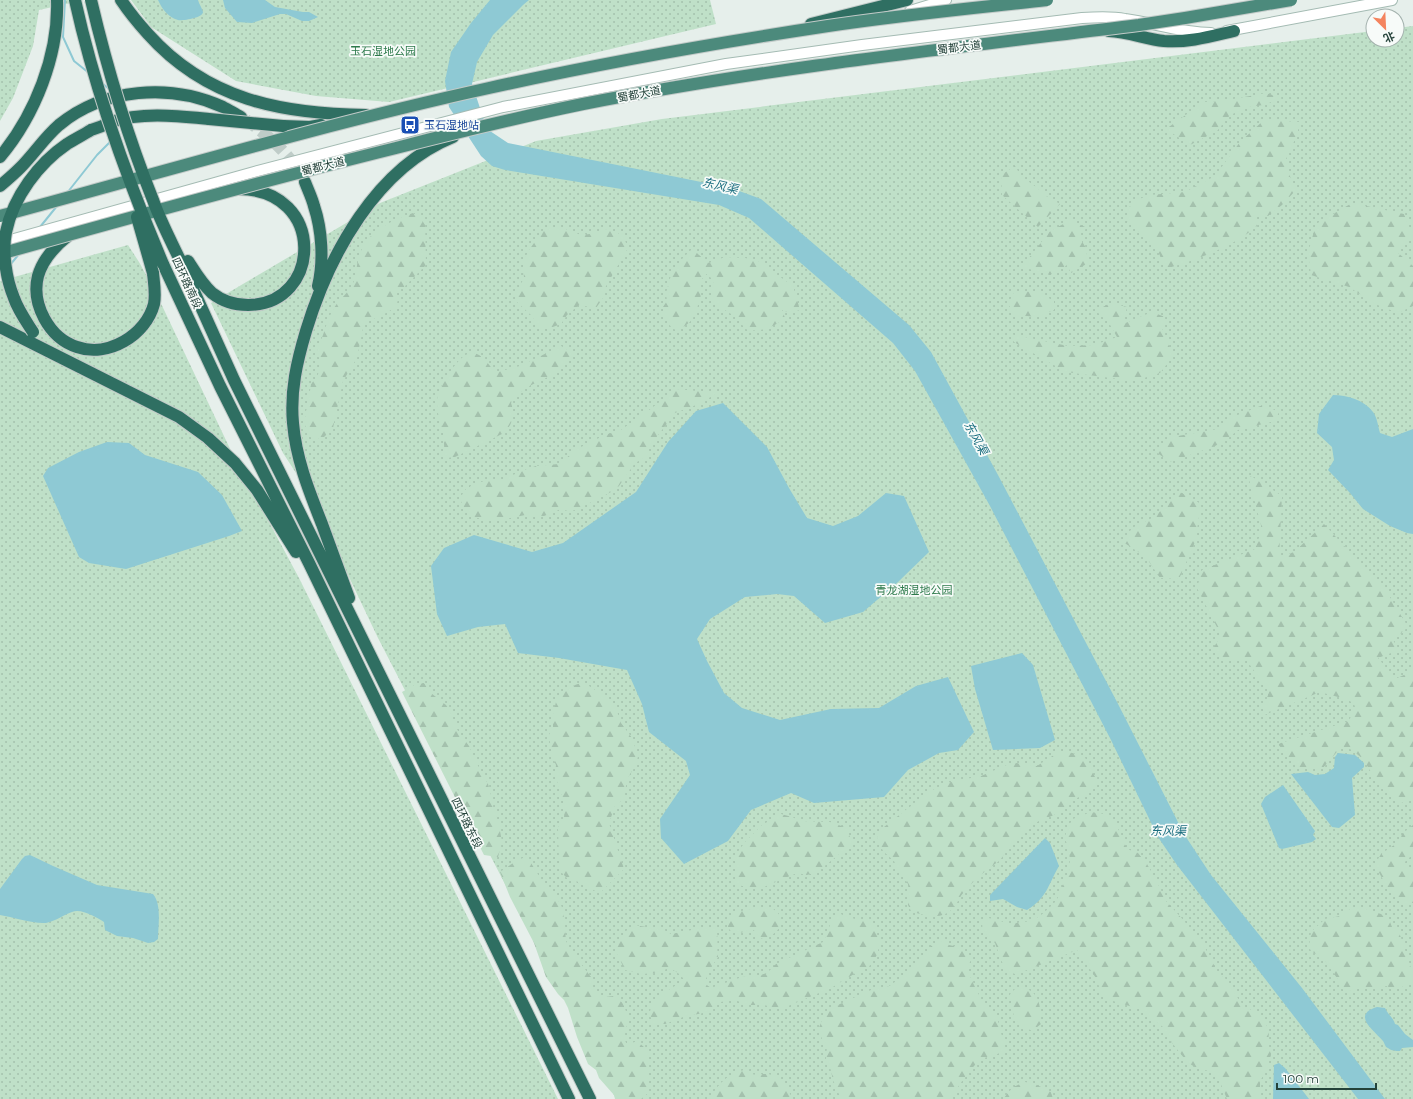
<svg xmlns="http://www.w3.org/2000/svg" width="1413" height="1099" viewBox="0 0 1413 1099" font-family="Montserrat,'Noto Sans SC',sans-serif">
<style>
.grass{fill:url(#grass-dots)}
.forest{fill:url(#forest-firs)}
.water{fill:#8ec9d4}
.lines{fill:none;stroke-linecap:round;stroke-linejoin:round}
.stream{stroke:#8ec9d4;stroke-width:2}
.motorway-tunnel{stroke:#bfccc8;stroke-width:12;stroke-dasharray:12 6;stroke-linecap:butt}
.secondary-casing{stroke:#a4bbb3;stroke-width:12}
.motorway-casing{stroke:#c2cac8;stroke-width:14}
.secondary{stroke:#fff;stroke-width:10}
.motorway{stroke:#2f6f62;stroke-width:12}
.trunk-bridge-casing{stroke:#c2cac8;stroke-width:14;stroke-linecap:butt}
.motorway-bridge-casing{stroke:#c2cac8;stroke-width:14;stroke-linecap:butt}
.trunk-bridge{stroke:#4c8a7c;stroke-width:12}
.motorway-bridge{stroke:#2f6f62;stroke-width:12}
.labels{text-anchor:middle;stroke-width:3.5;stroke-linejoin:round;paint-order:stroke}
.street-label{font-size:11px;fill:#24423a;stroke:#f7fbf9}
.park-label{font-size:11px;fill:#2d7a4b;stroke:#f7fbf9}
.transit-label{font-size:11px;fill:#164399;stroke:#f7fbf9;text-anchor:start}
.water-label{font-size:12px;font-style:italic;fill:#1c6f80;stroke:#f7fbf9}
</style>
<defs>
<pattern id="grass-dots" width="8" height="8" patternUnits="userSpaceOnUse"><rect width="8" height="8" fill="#bfe0c8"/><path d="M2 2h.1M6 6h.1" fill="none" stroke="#a4c1ad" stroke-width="1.8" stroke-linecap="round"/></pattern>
<pattern id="forest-firs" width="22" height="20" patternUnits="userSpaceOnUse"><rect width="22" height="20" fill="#bfe0c8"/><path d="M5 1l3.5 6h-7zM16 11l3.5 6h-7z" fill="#a4c1ad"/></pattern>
</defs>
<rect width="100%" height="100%" fill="#e6efeb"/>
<path class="grass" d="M 0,0 L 84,0 L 39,10 L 33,46 L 13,98 L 0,121 Z
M 131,0 L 710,0 L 716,24 L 389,102 L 316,96 L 236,81 L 151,27 Z
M 1413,26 L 1413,1099 L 616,1099 L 378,638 L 309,493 L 283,453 L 211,303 L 380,203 L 536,141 L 662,119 L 1373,31 L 1373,40 L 1397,40 L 1397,28 Z
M 128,245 L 139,262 L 156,293 L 233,455 L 299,578 L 558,1099 L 0,1099 L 0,281 Z"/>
<path class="forest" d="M 1266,93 L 1282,98 L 1263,105 L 1249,107 L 1230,115 L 1217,131 L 1190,145 L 1166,129 L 1204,102 L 1228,100 Z
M 1264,120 L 1300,122 L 1297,135 L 1286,159 L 1289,174 L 1296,190 L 1282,205 L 1268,216 L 1257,216 L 1257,226 C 1233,247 1196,260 1165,269 L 1157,248 L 1126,220 L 1131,202 L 1150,195 L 1185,192 L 1215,176 L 1240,142 Z
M 1015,166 L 1021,176 L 1036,187 L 1049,198 L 1060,204 L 1038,227 L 1002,195 L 1001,175 Z
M 1352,203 L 1404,214 L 1412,234 L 1396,251 L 1413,266 L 1413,306 L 1398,313 L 1375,304 L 1349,287 L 1311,275 L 1308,253 L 1316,224 Z
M 413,213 L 420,217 L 425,225 L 426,265 L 404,287 L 396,291 L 398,299 L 396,307 L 379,317 L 368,321 L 363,328 L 357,358 L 343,381 L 333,428 L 323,438 L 312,440 L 305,425 L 305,414 L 308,405 L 311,384 L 318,375 L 320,362 L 317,350 C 324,336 326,321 334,308 C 340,298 350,292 354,281 C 357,274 356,265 359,257 C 366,232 390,221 413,213 Z
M 1071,220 L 1087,228 L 1078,235 L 1086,248 L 1088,263 L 1071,273 L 1067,265 L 1050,275 L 1022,267 L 1050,231 Z
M 552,227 L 563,228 L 581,235 L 590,234 L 606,229 L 618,233 L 624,238 L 628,248 L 605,288 L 603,298 L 596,308 L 579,305 L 567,315 L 561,324 L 550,328 L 540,327 L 535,322 L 532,316 L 517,302 L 516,293 L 524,278 L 523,262 L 529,250 L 544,229 Z
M 692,249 C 698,253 702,259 709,263 L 725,257 L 745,258 L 762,262 L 776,274 L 793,286 L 800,310 L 789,313 L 782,310 L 785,318 C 772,328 761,333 745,329 C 739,318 725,309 714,304 L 711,297 L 714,284 L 708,273 C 699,280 701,282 701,293 C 701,297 699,301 698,305 C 694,320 690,323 677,331 L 671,327 L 665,318 L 663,307 L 667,301 L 666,293 L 671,275 L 680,261 Z
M 1024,291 L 1039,293 L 1054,301 L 1054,310 L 1038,317 L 1016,315 L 1008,304 L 1014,292 Z
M 1110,303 L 1127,307 L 1123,324 L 1152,312 L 1165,317 L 1162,328 L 1173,356 L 1160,373 L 1134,381 L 1066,372 L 1014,342 L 1010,334 L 1068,346 L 1094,345 L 1117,337 L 1109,323 L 1096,311 Z
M 561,346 L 573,353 C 567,361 560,370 550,376 C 536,383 520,388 511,403 C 515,414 513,424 504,433 L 455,457 L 446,458 C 443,449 445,442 443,433 C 440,419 435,410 438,394 C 440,386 446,379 450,372 C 456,364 467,347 479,355 C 481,356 483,359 485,361 C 490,365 492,368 494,373 L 520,366 Z
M 676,389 L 718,393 L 696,405 L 672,414 L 669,421 L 648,448 L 650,455 L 635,463 L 619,486 L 613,491 L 576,510 L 568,511 L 561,509 L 544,516 L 525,515 L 495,521 L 472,517 L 466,512 L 460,499 L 464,491 L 470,486 L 484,481 L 491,479 L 501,480 L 527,469 L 536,466 L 559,464 L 577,449 L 607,434 L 618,432 L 648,411 Z
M 1263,405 L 1279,412 L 1275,421 L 1238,430 L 1227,439 L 1215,446 L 1170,462 L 1156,452 L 1172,437 L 1218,429 L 1230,418 Z
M 1251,476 L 1282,496 L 1279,557 L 1294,552 L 1324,524 L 1388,594 L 1408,627 L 1393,640 L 1399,650 L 1378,658 L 1395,679 L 1413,671 L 1413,799 L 1398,804 L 1374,777 L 1363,759 L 1352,750 L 1342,746 L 1322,769 L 1297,768 L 1278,744 L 1349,721 L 1355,706 L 1349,700 L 1320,692 L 1262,716 L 1269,691 L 1247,661 L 1225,661 L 1213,649 L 1221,635 L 1197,588 L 1202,570 L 1255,549 L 1262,529 L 1249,479 Z
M 1180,492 L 1201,504 L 1195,542 L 1179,579 L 1160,578 L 1146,557 L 1123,542 L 1132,528 L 1154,517 Z
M 424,683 L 431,693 L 446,705 L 450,711 L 456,728 L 469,746 L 476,762 L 488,784 L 492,799 L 493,807 L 499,825 L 502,842 L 498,857 L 484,855 L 402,692 L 416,684 Z
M 581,683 L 589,686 L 606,697 L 615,705 L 621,723 L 632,738 L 638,756 L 636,765 L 627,779 L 624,799 L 615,806 L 609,823 L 624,869 L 600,893 L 567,878 L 560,871 L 559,861 L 558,826 L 564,817 L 565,806 L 555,775 L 556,765 L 552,756 L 549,735 L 553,727 L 553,714 L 557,698 L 572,686 Z
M 1068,752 L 1081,755 L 1086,759 L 1095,777 L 1095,787 L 1090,792 L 1077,798 L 1054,815 L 1037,822 L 1020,834 L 1005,849 L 1003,856 L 999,861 C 987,869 974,880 964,892 C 960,896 958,902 954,907 C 943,921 925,916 911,911 L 908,905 L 909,893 L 908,884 L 897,868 L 894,861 L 883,851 L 877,838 L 879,831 L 927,793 L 946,783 L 981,776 L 1009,764 L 1016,763 L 1037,766 L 1057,753 Z
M 1091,812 C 1095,813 1101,813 1104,814 C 1117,820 1122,838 1127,849 L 1138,853 L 1147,864 L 1157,882 L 1166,901 L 1185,922 L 1191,932 L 1200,938 L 1218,973 L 1227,980 L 1239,1000 L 1245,1007 L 1256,1012 L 1265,1021 L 1269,1032 L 1268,1042 L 1271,1055 L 1266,1071 L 1260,1081 L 1260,1099 L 1227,1099 L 1218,1077 L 1210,1071 L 1199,1069 L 1188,1063 L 1169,1039 L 1163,1027 L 1139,1009 L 1110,1000 L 1100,993 L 1098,981 L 1077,950 L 1030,969 L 1015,974 L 1005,970 L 995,943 L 988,937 L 982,926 L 986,918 L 996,919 L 1008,924 L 1031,921 L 1040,916 L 1049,908 L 1056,901 L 1061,892 L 1064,880 L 1069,872 L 1070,859 L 1068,848 L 1065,838 L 1067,828 L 1073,819 Z
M 781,814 L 792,817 L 801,821 L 830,822 L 847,828 L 852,844 L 817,872 L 807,875 L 797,873 L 759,889 L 737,885 L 735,877 L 737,853 L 745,842 L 762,825 Z
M 1413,825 L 1413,855 L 1406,860 L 1403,867 L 1413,867 L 1413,903 L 1401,903 L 1390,892 L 1377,869 L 1377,861 L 1381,854 L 1400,841 L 1402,834 Z
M 523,858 L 531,863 L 547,889 L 554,895 L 560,903 L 563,910 L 566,941 L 571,951 L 591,977 L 592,985 L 597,994 L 605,997 L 614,996 L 623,1003 L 629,1020 L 623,1036 L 627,1045 L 637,1041 L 645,1048 L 648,1056 L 648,1093 L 641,1099 L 615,1099 L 614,1095 L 599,1078 L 596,1070 L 588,1064 L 577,1037 L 568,1008 L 564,1000 L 558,994 L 546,977 L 534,943 L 510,897 L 500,872 L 516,861 Z
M 770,907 C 790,918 781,933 763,939 L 758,937 L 756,932 L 752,929 C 738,934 730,938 726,920 C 734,909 758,908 770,907 Z
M 1359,908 L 1366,909 L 1381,914 L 1390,922 L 1392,927 L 1399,932 L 1412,971 L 1413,977 L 1408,984 L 1402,987 L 1395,989 L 1386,986 L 1378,989 L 1363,987 L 1350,991 L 1342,989 L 1341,984 L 1324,959 L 1311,951 L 1309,947 L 1311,932 L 1325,919 L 1340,916 L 1350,909 Z
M 837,912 C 847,918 856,920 868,920 L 874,926 L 880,943 L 877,955 L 868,968 L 859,971 L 831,988 L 781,1009 L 764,1005 L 751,1005 L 734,1000 L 720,1002 L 708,1012 L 683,1017 L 665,1024 L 653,1023 C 641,1000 670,992 684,979 L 678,973 L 670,968 L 654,973 L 641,974 L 625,970 L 617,954 L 616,945 L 627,930 L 634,925 L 664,930 L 671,934 L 702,928 L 716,929 C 719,938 716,947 718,957 L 712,966 L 704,983 L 711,988 L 742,977 L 757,976 L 767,973 L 776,964 L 823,942 L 828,932 L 831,921 Z
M 945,940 L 949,945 L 963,948 L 971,960 L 967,968 L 972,981 L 981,999 L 998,1021 L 1005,1049 C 998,1056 990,1055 982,1059 C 972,1065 956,1089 951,1099 L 841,1099 L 833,1080 L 830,1067 L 826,1060 L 827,1045 L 822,1039 L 819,1028 L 822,1020 L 826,1016 L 829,1009 L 871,990 L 885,988 L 891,985 L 919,963 L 931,946 L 938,942 Z
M 1021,987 C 1040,991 1041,1007 1041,1024 L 1032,1031 L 1021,1025 L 1014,1017 L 1010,994 L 1016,988 Z
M 744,1070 C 755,1077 754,1074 766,1074 C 781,1075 788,1086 792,1099 L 711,1099 L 711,1096 C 720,1083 727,1074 744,1070 Z
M 1025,1082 L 1035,1084 L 1051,1092 L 1053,1099 L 1003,1099 L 1013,1087 Z"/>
<path class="water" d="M 158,0 L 198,0 C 199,4 202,8 203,12 C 203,18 182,21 178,20 C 168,17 162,9 158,0 Z
M 223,0 L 265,0 L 275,7 L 303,12 L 309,12 L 318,17 L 309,21 L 302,21 L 286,14 L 280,14 L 252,23 L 237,22 L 225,8 Z
M 490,0 L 529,0 L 523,5 L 493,35 L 477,62 L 472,84 L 487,129 L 508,143 L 731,188 L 761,199 L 909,325 L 931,352 L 998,475 L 1117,702 L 1184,834 L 1211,875 L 1302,988 L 1385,1099 L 1358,1099 L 1177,865 L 1158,837 L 1111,740 L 990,506 L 915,371 L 893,343 L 749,218 L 719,205 L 505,170 L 492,166 L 481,156 L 449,107 L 445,81 L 451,52 L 471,23 Z
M 1333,395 C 1347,395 1364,400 1373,412 C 1377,417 1378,426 1380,433 L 1392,437 L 1413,429 L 1413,534 L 1407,533 L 1390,526 L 1363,509 L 1350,493 L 1328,470 L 1334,460 L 1332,447 L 1317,433 L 1319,414 Z
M 723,403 L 767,447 L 789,488 L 807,518 L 833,526 L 858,516 L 886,493 L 904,496 L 929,552 L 898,582 L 863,612 L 825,623 L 794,596 L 777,594 L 745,597 L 710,619 L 697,639 L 707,661 L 724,693 L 742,708 L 780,720 L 831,709 L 879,708 L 916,686 L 948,677 L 974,732 L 958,750 L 939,753 L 908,770 L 884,797 L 814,803 L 791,793 L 751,810 L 728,841 L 684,864 L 661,838 L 660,819 L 690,775 L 686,761 L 649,732 L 642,704 L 627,670 L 559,658 L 518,653 L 505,624 L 478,627 L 447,636 L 437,614 L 431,566 L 444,548 L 474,535 L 532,552 L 563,543 L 636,492 L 668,442 L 696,411 Z
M 107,442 L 129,443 L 145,455 L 198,472 L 222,495 L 242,531 L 229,536 L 126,569 L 89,563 L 79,557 L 43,476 L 48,468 L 79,452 Z
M 1022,653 L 1033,665 L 1055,740 L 1040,748 L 993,750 L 975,689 L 971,666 Z
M 1338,753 L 1355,755 L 1364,763 L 1364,767 L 1352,778 L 1355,815 L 1339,828 L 1332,827 L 1291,774 L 1308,772 L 1315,775 L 1325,774 L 1334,768 L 1335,757 Z
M 1283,785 L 1315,831 L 1313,835 L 1316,839 L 1312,842 L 1282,849 L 1279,848 L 1261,804 L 1265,797 Z
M 1045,838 L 1050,843 L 1059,866 C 1048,885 1047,898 1027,910 L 1017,907 L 1003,899 L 990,901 L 990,895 Z
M 30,855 L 53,866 L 97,885 L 153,894 C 162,905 158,926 158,939 L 154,942 L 148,943 L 133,938 L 117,936 L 105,930 L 104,922 C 96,917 81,908 72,912 C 63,915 56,921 46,923 C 33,924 13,917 0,915 L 0,889 L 22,859 L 25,856 Z
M 1377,1007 L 1385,1008 C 1388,1015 1393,1017 1395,1024 L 1398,1025 L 1405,1034 L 1413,1040 L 1413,1047 L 1402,1048 L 1400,1051 C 1395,1051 1392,1051 1388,1048 C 1385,1047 1385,1044 1383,1041 C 1374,1030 1351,1015 1377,1007 Z
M 1279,1063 L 1285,1068 L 1309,1099 L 1273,1099 L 1274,1065 Z"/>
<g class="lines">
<path class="stream" d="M 65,0 L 63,37 L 74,61 L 89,73
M 102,83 L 109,89
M 67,193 L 97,155 L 111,141
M 40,227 L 57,206
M 10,265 L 19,254"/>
<path class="motorway-tunnel" d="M 246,120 C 272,138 289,154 305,181"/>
<defs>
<path id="secondary" d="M 910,11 L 946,0
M 1227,31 L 1392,0
M 0,243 L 254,172 L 503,107 L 726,64 L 862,45 L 1082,18 C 1096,17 1111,16 1125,19 C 1154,23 1181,33 1211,33"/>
<path id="motorway" d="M 121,0 C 129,12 138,23 148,34 C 207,100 282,114 366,115
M 811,24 L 907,0
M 1109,31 C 1128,32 1146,39 1164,41 C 1188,43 1212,36 1234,31
M 283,126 L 310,127 L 321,125
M 91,130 C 98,128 105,125 111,122 C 142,112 177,116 209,119
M 0,157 C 35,115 59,55 57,0
M 305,182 C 308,190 312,198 314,206 C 322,230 324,261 318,286
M 0,186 C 7,180 14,174 20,168 C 34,154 44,138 59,125 C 104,88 170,83 223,107 C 229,110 235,114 241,117
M 69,235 C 56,245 43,259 38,276 C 31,304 49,338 77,347 C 108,358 146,335 154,304 C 156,294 154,283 153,273
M 179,258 L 234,380 L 590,1099
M 188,261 C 195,272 202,284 212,293 C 222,301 235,305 248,305 C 322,305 327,190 239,189
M 163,264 L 220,386 L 309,563 L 569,1099
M 0,327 L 179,417 L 208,438 L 235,463 L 257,490 L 296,552
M 349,598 C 340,573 331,549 322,524 C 309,491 296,459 293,423 C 290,391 297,361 306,331 C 329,255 376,168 453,137"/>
</defs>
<use href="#secondary" class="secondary-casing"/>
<use href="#motorway" class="motorway-casing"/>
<use href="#secondary" class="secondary"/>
<use href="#motorway" class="motorway"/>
<defs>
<path id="trunk-bridge" d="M 0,216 C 163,172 325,124 489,88 C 602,63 715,43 828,26 C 901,15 974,8 1047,0
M 0,254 C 132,217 263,181 396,148 C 458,132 520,117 583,104 C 767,68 953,48 1139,25 L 1185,18 L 1291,0"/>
<path id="motorway-bridge" d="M 75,0 C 95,91 127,179 163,264
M 91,0 C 107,68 127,135 153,200 C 160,220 170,239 179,258
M 209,119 L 283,126
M 137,217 L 153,273
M 33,332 C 26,321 18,310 14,298 C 6,279 2,252 6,232 C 13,197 39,163 67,144 C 75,139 83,135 91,130"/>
</defs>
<use href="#trunk-bridge" class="trunk-bridge-casing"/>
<use href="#motorway-bridge" class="motorway-bridge-casing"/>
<use href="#trunk-bridge" class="trunk-bridge"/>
<use href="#motorway-bridge" class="motorway-bridge"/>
</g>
<defs>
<symbol id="bus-square" viewBox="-11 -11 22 22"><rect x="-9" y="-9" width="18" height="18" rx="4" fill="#1a4fb4" stroke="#f7fbf9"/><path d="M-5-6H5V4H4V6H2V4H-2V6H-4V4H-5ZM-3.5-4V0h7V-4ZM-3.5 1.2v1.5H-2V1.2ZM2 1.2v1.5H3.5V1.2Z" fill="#fff"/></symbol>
</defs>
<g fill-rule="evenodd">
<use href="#bus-square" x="399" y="114" width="22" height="22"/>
</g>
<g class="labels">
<g class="street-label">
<text transform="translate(959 47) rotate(-7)" y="4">蜀都大道</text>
<text transform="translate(639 94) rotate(-11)" y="4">蜀都大道</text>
<text transform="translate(323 166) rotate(-14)" y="4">蜀都大道</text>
<text transform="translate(187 283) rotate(65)" y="4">四环路南段</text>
<text transform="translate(467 823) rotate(64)" y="4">四环路东段</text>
</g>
<g class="park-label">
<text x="383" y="55">玉石湿地公园</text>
<text x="914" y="594">青龙湖湿地公园</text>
</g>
<g class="transit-label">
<text x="424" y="129">玉石湿地站</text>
</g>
<g class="water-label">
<text transform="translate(720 186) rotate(13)" y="4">东风渠</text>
<text transform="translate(976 438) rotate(61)" y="4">东风渠</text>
<text x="1168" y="835">东风渠</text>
</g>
</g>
<g transform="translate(1385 28) rotate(156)"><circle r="19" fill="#f7fbf9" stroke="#a3b1ad"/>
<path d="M0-3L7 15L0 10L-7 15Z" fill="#f4845f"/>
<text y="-6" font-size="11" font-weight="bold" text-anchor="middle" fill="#24423a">北</text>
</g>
<path d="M1277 1083v6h99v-6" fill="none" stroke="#24423a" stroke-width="2"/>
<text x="1283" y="1083" font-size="12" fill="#24423a" stroke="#f7fbf9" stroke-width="3" paint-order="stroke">100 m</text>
</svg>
